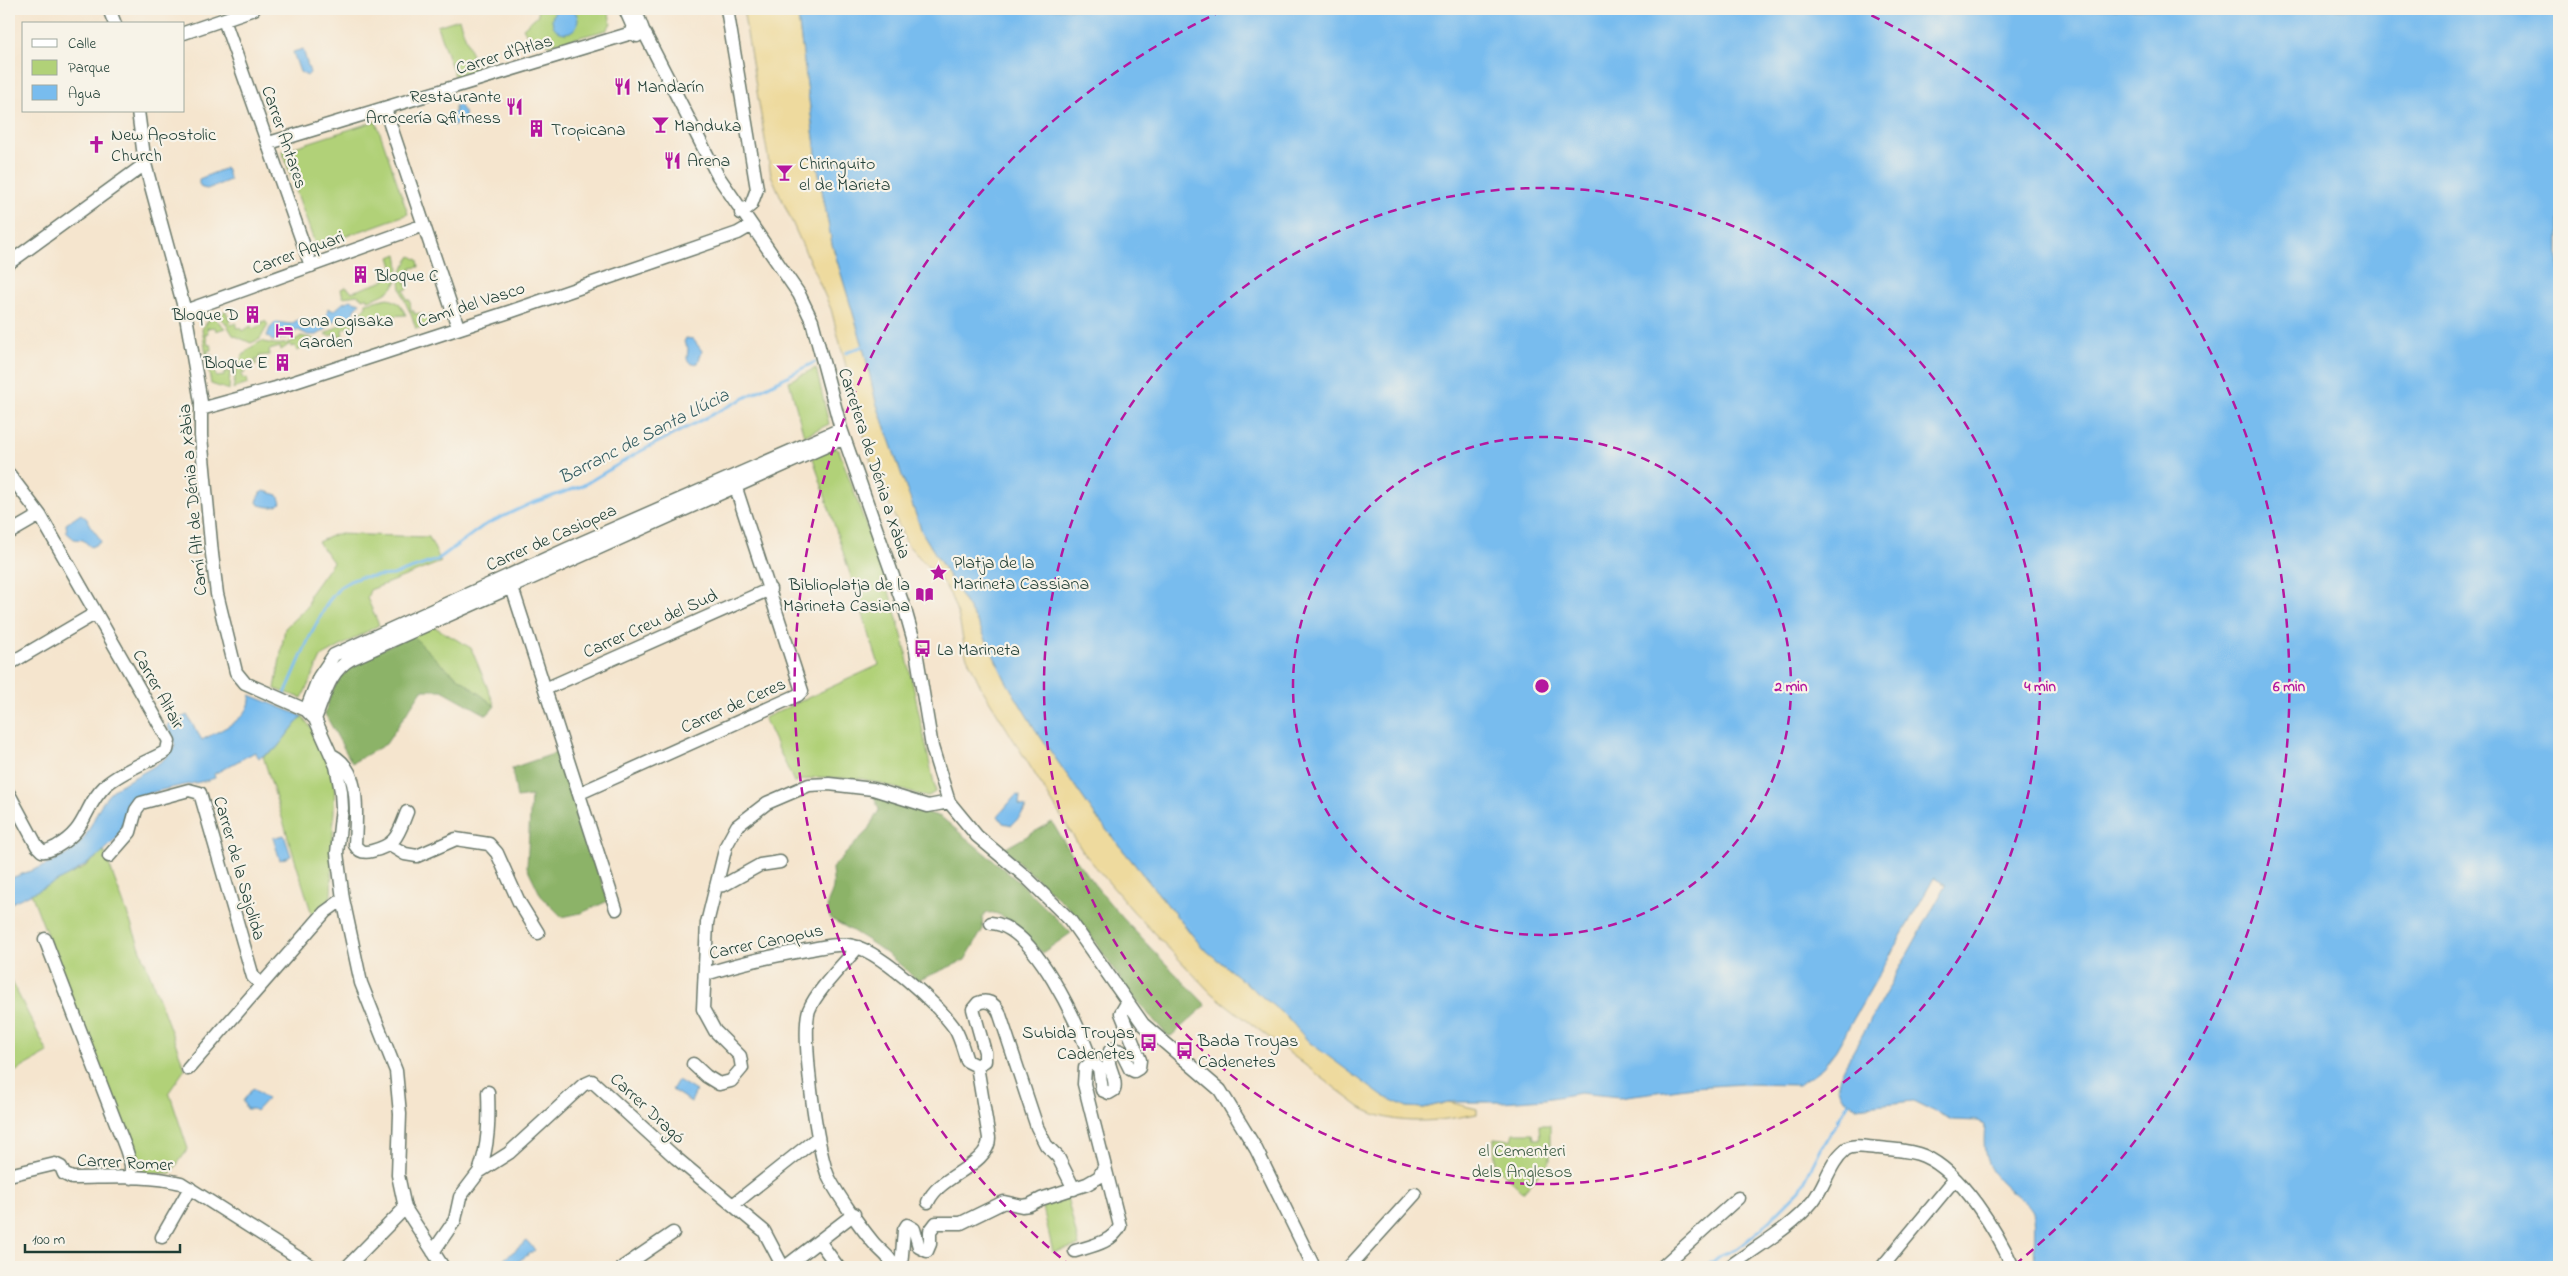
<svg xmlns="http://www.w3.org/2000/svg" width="2568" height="1276" viewBox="0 0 2568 1276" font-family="'Indie Flower',sans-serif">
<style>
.green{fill:#b1d178;stroke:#688756}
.forest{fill:#8cb368;stroke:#56784e}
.sand{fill:#eeda9e;stroke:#868c69}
.water{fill:#78bcee;stroke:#4c7c91}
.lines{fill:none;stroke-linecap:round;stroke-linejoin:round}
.stream{stroke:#78bcee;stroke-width:3}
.minor-casing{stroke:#6a786a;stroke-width:15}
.minor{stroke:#fff;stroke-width:12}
.ring{fill:none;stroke:#b5179e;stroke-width:2.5;stroke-dasharray:9 6}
.labels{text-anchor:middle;stroke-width:4.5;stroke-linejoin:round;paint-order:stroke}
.street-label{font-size:18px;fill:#1f3d34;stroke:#f7f3e8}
.poi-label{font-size:18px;fill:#1f3d34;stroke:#f7f3e8;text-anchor:start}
.park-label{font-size:18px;fill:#3c5b42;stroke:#f7f3e8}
.water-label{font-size:19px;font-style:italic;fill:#355d62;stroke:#f7f3e8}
.centre{fill:#b5179e;stroke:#f7f3e8;stroke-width:2.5}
.ring-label{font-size:15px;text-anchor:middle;font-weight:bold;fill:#b5179e;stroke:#f7f3e8;stroke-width:4.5;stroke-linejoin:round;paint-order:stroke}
</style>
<rect width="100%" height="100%" fill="#f7f3e8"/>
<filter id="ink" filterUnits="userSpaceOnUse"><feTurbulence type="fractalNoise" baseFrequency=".02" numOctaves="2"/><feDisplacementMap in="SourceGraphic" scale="10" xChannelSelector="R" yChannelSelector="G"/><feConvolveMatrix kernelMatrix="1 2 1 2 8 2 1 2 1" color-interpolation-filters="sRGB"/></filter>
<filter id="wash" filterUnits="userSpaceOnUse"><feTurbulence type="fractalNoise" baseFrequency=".0096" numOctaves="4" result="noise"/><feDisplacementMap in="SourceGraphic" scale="20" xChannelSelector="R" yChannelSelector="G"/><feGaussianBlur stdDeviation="1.12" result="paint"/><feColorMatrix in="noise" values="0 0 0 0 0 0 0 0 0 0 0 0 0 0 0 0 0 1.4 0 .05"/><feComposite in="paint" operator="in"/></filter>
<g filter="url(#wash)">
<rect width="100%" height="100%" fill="#f5e5ce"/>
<path class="green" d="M 537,9 L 559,9 L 556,11 L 556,29 L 565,33 L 574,29 L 574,11 L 571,9 L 608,9 L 611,23 L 607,30 L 549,45 L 541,40 L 531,42 L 523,28 L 538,15 Z
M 459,19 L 477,70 L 455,77 L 437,26 Z
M 376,121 L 408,214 L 316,247 L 282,151 Z
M 397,254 C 403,282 394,293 368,300 L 367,297 L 364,299 L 357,295 L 343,297 L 341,289 L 346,287 L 352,292 L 384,281 L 384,273 L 394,270 L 390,257 Z
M 411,256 L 418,260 L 419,267 L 411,268 L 412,274 L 407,275 L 407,279 L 404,279 L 408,289 L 404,290 L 407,300 L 410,300 L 411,311 L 414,311 L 414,314 L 421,313 L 422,317 L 431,315 L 432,319 L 426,325 L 416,329 C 408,300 388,285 411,256 Z
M 388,298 L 400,304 L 406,315 L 389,316 L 390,320 L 384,322 L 382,317 L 376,317 L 367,322 L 366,319 L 357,322 L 358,325 L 352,325 L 342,330 L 343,335 L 338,337 L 337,333 L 329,336 L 325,334 C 340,324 355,320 366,306 L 366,303 Z
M 226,311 L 231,325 L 236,323 L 237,328 L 240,328 L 242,331 L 251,326 L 252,329 L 262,325 L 262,322 L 265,321 L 268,325 L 260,339 L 251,343 L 233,335 L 225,322 L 216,314 Z
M 212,316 L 225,328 L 216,331 L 215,327 L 207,328 L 208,333 L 205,334 L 208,345 L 211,345 L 211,350 L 208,350 L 208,355 L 212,355 L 213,372 L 215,372 L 216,377 L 224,376 L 224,372 L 230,371 L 229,390 L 211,384 L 202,329 Z
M 301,336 L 314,339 L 316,346 L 312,347 L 310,343 L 301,346 L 301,349 L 297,351 L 295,346 L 291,347 L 290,344 L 281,350 L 280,347 L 269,350 L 270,355 L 259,356 L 260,359 L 255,360 L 257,364 L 242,366 L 245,373 L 241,374 L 243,379 L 247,378 L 248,384 L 233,389 C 237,365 238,353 262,341 C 275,346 289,346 301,336 Z
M 816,368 L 829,424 L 804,436 L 789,381 Z
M 835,448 L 839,450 L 885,578 L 903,639 L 935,788 L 935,792 L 927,797 L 863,779 L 818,777 L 794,782 L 764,718 L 879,665 L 813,458 Z
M 336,534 L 429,537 L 441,562 L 370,590 L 367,598 L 379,625 L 321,657 L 302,698 L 275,689 L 285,628 L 308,606 L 310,594 L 333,562 L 318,542 Z
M 433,626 L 471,648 L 495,706 L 441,664 L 412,635 Z
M 302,716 L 321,741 L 335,780 L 331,895 L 328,902 L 313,918 L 263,756 L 276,749 Z
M 104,851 L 185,1069 L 169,1092 L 188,1149 L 171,1173 L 144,1174 L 127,1143 L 31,893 L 82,869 Z
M 9,976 L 48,1053 L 9,1075 Z
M 1539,1125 L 1550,1125 L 1550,1161 L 1523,1192 L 1495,1165 L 1494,1138 L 1511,1140 L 1513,1133 L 1533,1133 L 1534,1139 L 1540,1139 Z
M 1067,1197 L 1079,1246 L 1053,1252 L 1042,1203 Z"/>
<path class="forest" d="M 412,635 L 441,664 L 495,706 L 487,715 L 442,690 L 422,690 L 386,744 L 352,763 L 325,714 C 336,662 370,656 412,635 Z
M 559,752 L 608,901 L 581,913 L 562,917 L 541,896 L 527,867 L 531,796 L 517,798 L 512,768 Z
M 871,795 L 941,817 L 1019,882 L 1071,933 L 1042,953 C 1031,942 997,899 982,917 L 983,929 L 965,960 L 917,981 C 892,954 863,936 831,919 C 823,902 830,902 833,888 C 834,882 832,874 832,868 L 867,831 L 879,810 L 875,799 Z
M 1052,822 C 1090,890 1150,947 1204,1003 L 1205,1006 L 1171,1036 L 1167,1035 L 1129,992 L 1085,927 L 1069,908 L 1004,849 Z"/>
<path class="sand" d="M 743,9 L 797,9 L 818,168 L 832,244 L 863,346 L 876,402 L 922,532 L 979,625 L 1006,681 L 1035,729 L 1100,822 L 1202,947 L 1288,1018 L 1309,1042 L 1407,1107 L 1424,1108 L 1448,1102 L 1477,1109 L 1477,1114 C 1440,1121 1395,1128 1360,1107 L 1211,993 L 1133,911 L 1083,852 L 981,687 L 966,655 L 959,618 L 950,594 L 943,583 L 907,544 L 873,469 L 831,309 L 771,175 Z"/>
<path class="water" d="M552 20a13 13 0 1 1 26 0a13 13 0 1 1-26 0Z
M 797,9 L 2559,9 L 2559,1267 L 2036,1267 C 2032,1252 2037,1224 2033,1213 C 2030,1206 2021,1199 2015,1194 C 1986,1171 1982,1159 1985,1124 L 1978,1121 L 1952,1120 L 1913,1101 L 1856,1107 C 1833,1092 1835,1086 1846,1064 L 1946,885 L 1934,878 L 1836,1050 L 1823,1067 L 1799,1085 L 1743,1084 L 1694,1087 L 1619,1097 L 1580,1093 L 1545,1099 L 1501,1102 L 1448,1102 L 1424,1108 L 1407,1107 L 1382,1096 L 1309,1042 L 1288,1018 L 1202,947 L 1100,822 L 1035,729 L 1006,681 L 979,625 L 922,532 L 876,402 L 863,346 L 832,244 L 818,168 Z
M 303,49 L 310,73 L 307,76 L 300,72 L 293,52 Z
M 459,105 L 464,112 L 467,124 L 462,125 L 458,121 L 455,125 L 449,125 L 445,118 L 447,115 L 455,113 L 455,106 Z
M 226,168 L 230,180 L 207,189 L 202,188 L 199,184 L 199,179 Z
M 350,300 L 360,303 L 355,309 L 353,315 L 334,320 L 327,329 L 317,335 L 308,335 L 298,330 L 285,338 L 272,341 L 267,336 L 270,328 L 276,322 L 291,324 L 299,319 C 309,332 327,324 328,308 L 334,311 L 343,303 Z
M 686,338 L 693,339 L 702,351 L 698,363 L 691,364 L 687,359 L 688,348 L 684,342 Z
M 264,491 L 278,495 L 281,503 C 276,509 267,507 259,505 L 257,502 L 260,493 Z
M 81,514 L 87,519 C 90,529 98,533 101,542 L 91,547 L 83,540 L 74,539 L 67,533 L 66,524 Z
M 250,695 L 302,716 L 276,749 L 259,758 L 255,752 L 214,774 L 215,778 C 194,785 150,789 135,800 C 122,809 128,825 118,837 C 86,872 50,884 9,904 L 9,879 C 31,870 56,864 74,849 C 93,833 94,808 111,792 C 128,777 167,766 175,745 L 167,725 L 187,715 L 202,740 C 219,730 253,719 250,695 Z
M 1016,795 L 1020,796 L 1019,805 L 1026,807 L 1024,812 L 1012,825 L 1003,823 L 998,816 Z
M 284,835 L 291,856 L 280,860 L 273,838 Z
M 678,1080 L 696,1091 L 691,1102 L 672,1090 Z
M 253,1088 L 267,1099 L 256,1111 L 253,1109 L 246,1109 L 243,1101 Z
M 527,1241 L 535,1250 L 510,1267 L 504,1259 Z"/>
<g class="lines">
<path class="stream" d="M 846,353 L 863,346
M 284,696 L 311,634 L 328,602 L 340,587 L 350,581 L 361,577 L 393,575 L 437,560 L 483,526 L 532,503 L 582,486 L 639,452 L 815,362
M 1706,1267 L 1721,1255 L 1738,1248 L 1760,1230 L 1800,1190 L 1821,1148 L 1849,1103"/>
</g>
</g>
<g filter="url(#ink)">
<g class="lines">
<defs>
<path id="minor" d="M 109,9 L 115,24
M 625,9 L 637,36
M 635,9 L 643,30 L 718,176 L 799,294 L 812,321 L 841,429 L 906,613 L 915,645 L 932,747 L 949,802 L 977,836 L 1026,877 L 1070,920 L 1143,1024 L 1220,1090 L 1256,1149 L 1314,1267
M 727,9 L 757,189 L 751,205 L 741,213
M 224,20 L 311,266
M 184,33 L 254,9
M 385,109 L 458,327
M 138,111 L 145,164 L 185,311 L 201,402 L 201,436 L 212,554 L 217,594 L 236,672 L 245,683 L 306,710 L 315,719 L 336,766 L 341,791 L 342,808 L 337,853 L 343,899 L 361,983 L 396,1071 L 400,1114 L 398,1175 L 405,1208 L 443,1267
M 269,143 L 635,32
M 9,263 L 145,164
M 185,311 L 424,225
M 201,409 L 276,388 L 509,312 L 738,233 L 750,226
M 9,474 L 40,515 L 169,741 L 167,750 L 163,753 C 145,763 122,771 106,785 C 82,808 89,828 56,847 C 51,849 48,852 42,851 L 37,846 L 9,794
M 9,533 L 40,515
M 509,578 L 616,909
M 9,664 L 96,613
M 545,689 L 770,589
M 306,710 L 319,677 L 334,655 L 567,549 L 841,429
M 315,719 C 324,697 329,671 351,659 L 844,438
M 332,755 C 362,770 356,816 355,845 C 359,852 364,853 372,851 C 397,845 398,834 407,812
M 580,793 L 798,695 L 802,691 L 733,479
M 390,845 L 405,854 L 417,856 L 456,839 L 489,844 L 497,853 L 519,902 L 538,933
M 109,856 L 130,832 L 136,810 L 141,803 L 189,790 L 200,793 L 253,977 L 261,984
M 716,886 L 724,885 L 760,865 L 780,862
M 991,923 C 1035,925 1079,1027 1092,1062
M 45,939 L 126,1149 L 131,1165 L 131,1178
M 858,947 C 844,964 817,990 809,1010 C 801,1035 817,1154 829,1178 C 839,1197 859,1225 872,1241 C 879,1250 891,1257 894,1267
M 706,974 C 739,963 772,956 806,950 C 820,948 834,943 848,945 C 876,947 939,1005 955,1029 C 961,1039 963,1050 967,1061 L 977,1066
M 693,1064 L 706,1076 L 719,1084 L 731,1081 L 742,1068 L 740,1056 L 715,1031 L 703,1009 L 707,923 L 726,846 L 737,826 L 767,803 L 809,785 L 829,784 L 873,789 L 928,806 L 949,802
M 188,1069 L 325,912 L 343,899
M 479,1172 C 489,1145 489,1120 488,1092
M 9,1175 L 55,1164 L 61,1167 L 64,1174 L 72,1178 C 107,1178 147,1174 181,1183 L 313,1267
M 928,1202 C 939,1175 989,1166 989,1138 L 977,1066 L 985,1061 L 985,1052 L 973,1009 L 978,1003 C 987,999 994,1003 999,1012 L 1037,1127 L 1046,1145 L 1058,1157 L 1074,1189
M 734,1204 L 817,1138
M 162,1237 L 190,1188
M 819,1241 L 838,1267
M 1075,1251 C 1091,1246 1112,1243 1120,1226 L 1084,1084 L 1085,1068 L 1092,1062 L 1099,1068 L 1102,1090 L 1109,1093 L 1114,1090 C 1118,1077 1104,1064 1110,1051 L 1113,1049 L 1121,1051 L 1130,1069 L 1134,1071 L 1139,1068 L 1140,1060 L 1121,1013 L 1127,1003
M 433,1252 L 455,1220 L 460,1197 L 479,1172 L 509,1153 L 583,1085 L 592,1081 L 676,1158 L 764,1231 L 783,1267
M 347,1267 L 405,1208
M 623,1267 L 673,1233
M 785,1267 L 854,1214
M 901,1267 L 904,1230 L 907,1225 L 914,1229 L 919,1247 L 927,1251 L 930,1244 L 930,1231 L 936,1223 L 961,1223 L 1004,1202 L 1022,1206 L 1029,1205 L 1041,1199 L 1087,1184 L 1099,1177 L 1104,1167
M 1349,1267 L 1415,1194
M 1662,1267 L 1738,1198
M 1729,1267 C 1756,1247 1791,1228 1813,1201 C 1825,1186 1830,1162 1845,1150 C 1853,1143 1869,1148 1879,1148 C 1893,1150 1910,1150 1924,1156 C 1962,1173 1996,1230 2013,1267
M 1882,1267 L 1954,1180"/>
</defs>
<use href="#minor" class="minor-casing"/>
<use href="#minor" class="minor"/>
</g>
</g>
<g class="ring">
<circle cx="1542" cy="686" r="249"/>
<circle cx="1542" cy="686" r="498"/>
<path d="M1072 1267A747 747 0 0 1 1226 9M1858 9A747 747 0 0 1 2012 1267"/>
</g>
<defs>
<symbol id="restaurant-bare" viewBox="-9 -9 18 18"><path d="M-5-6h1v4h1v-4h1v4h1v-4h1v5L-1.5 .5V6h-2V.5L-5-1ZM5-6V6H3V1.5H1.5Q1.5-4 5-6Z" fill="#b5179e" stroke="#f7f3e8" stroke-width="2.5" paint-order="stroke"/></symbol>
<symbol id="bar-bare" viewBox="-9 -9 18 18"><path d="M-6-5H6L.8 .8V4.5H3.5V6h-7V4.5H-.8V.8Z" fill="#b5179e" stroke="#f7f3e8" stroke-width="2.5" paint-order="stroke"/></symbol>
<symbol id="building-bare" viewBox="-9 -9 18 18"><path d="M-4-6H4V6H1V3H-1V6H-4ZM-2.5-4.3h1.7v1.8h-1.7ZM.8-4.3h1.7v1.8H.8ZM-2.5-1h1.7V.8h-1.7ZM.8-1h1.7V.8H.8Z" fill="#b5179e" stroke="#f7f3e8" stroke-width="2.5" paint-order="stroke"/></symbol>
<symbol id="church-bare" viewBox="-9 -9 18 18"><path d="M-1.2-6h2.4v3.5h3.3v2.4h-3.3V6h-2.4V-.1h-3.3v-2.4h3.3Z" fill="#b5179e" stroke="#f7f3e8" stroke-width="2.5" paint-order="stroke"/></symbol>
<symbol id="hotel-bare" viewBox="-9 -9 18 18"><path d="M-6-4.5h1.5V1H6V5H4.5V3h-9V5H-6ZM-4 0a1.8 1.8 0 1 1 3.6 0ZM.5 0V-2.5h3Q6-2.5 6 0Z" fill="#b5179e" stroke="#f7f3e8" stroke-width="2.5" paint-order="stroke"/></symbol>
<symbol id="sight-bare" viewBox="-9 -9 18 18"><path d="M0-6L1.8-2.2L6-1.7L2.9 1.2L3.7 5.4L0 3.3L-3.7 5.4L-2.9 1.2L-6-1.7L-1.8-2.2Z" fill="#b5179e" stroke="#f7f3e8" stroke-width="2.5" paint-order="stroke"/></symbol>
<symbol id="library-bare" viewBox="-9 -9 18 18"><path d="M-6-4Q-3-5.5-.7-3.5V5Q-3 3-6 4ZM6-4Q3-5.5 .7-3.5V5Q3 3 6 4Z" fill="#b5179e" stroke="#f7f3e8" stroke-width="2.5" paint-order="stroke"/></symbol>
<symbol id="bus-bare" viewBox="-9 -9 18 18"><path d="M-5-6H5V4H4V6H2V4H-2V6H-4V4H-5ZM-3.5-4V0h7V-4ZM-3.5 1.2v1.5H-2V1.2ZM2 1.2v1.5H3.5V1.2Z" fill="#b5179e" stroke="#f7f3e8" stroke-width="2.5" paint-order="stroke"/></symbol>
</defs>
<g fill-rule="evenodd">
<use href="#restaurant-bare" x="610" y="74" width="25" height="25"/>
<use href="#restaurant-bare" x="502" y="94" width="25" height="25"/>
<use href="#bar-bare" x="648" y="112" width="25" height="25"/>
<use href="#building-bare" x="524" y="116" width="25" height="25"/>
<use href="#church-bare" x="84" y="132" width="25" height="25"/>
<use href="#restaurant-bare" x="660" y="148" width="25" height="25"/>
<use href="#bar-bare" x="772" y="160" width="25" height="25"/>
<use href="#building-bare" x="348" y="262" width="25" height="25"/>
<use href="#building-bare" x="240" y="302" width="25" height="25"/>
<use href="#hotel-bare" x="272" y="318" width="25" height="25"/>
<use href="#building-bare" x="270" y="350" width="25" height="25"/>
<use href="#sight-bare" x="926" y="560" width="25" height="25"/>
<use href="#library-bare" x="912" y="582" width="25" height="25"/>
<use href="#bus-bare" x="910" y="636" width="25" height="25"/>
<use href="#bus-bare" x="1136" y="1030" width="25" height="25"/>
<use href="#bus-bare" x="1172" y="1038" width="25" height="25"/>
</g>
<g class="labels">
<g class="street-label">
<text transform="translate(504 54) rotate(-17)" y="6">Carrer d'Atlas</text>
<text transform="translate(285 137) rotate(71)" y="6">Carrer Antares</text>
<text transform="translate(298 252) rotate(-20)" y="6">Carrer Aquari</text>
<text transform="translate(471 304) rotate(-18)" y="6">Camí del Vasco</text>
<text transform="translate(875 463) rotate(72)" y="6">Carretera de Dénia a Xàbia</text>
<text transform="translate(192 500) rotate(-95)" y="6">Camí Alt de Dénia a Xàbia</text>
<text transform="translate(551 537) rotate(-24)" y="6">Carrer de Casiopea</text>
<text transform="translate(650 623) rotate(-24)" y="6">Carrer Creu del Sud</text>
<text transform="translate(159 689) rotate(61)" y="6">Carrer Altair</text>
<text transform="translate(733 705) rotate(-24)" y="6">Carrer de Ceres</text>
<text transform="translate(240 868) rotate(74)" y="6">Carrer de la Sajolida</text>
<text transform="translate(766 941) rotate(-12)" y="6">Carrer Canopus</text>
<text transform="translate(648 1108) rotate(43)" y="6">Carrer Dragó</text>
<text transform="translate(125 1162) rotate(3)" y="6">Carrer Romer</text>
</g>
<g class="poi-label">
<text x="637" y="92">Mandarín</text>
<text x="501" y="102" text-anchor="end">Restaurante<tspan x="501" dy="21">Arrocería Qfitness</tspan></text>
<text x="674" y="131">Manduka</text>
<text x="551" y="135">Tropicana</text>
<text x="111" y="140">New Apostolic<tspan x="111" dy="21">Church</tspan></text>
<text x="687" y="166">Arena</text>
<text x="799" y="169">Chiringuito<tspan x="799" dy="21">el de Marieta</tspan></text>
<text x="375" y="281">Bloque C</text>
<text x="239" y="320" text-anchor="end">Bloque D</text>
<text x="299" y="326">Ona Ogisaka<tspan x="299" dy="21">Garden</tspan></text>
<text x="268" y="368" text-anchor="end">Bloque E</text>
<text x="953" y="568">Platja de la<tspan x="953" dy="21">Marineta Cassiana</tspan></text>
<text x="910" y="590" text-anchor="end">Biblioplatja de la<tspan x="910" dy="21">Marineta Casiana</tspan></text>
<text x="937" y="655">La Marineta</text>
<text x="1135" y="1038" text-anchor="end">Subida Troyas<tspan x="1135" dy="21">Cadenetes</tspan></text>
<text x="1198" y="1046">Bada Troyas<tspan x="1198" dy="21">Cadenetes</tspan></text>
</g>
<g class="park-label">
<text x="1522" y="1156">el Cementeri<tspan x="1522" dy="21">dels Anglesos</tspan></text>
</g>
<g class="water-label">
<text transform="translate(643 435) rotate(-27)" y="7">Barranc de Santa Llúcia</text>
</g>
</g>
<circle cx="1542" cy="686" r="8" class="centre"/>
<g class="ring-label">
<text x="1791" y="691">2 min</text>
<text x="2040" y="691">4 min</text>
<text x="2289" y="691">6 min</text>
</g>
<rect width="2568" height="1276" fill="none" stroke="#f7f3e8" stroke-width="30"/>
<rect x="22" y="22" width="162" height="90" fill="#f7f3e8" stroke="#a1aaa0"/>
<rect x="32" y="39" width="25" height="8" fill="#ffffff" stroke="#a1aaa0"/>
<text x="68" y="48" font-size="15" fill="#1f3d34">Calle</text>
<rect x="32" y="60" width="25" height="15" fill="#b1d178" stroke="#a1aaa0"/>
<text x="68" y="72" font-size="15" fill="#1f3d34">Parque</text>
<rect x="32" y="85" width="25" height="15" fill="#78bcee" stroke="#a1aaa0"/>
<text x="68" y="98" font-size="15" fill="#1f3d34">Agua</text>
<path d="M25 1244v8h155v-8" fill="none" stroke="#1f3d34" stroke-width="2.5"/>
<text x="32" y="1244" font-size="15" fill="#1f3d34" stroke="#f7f3e8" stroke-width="4" paint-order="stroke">100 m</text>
</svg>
